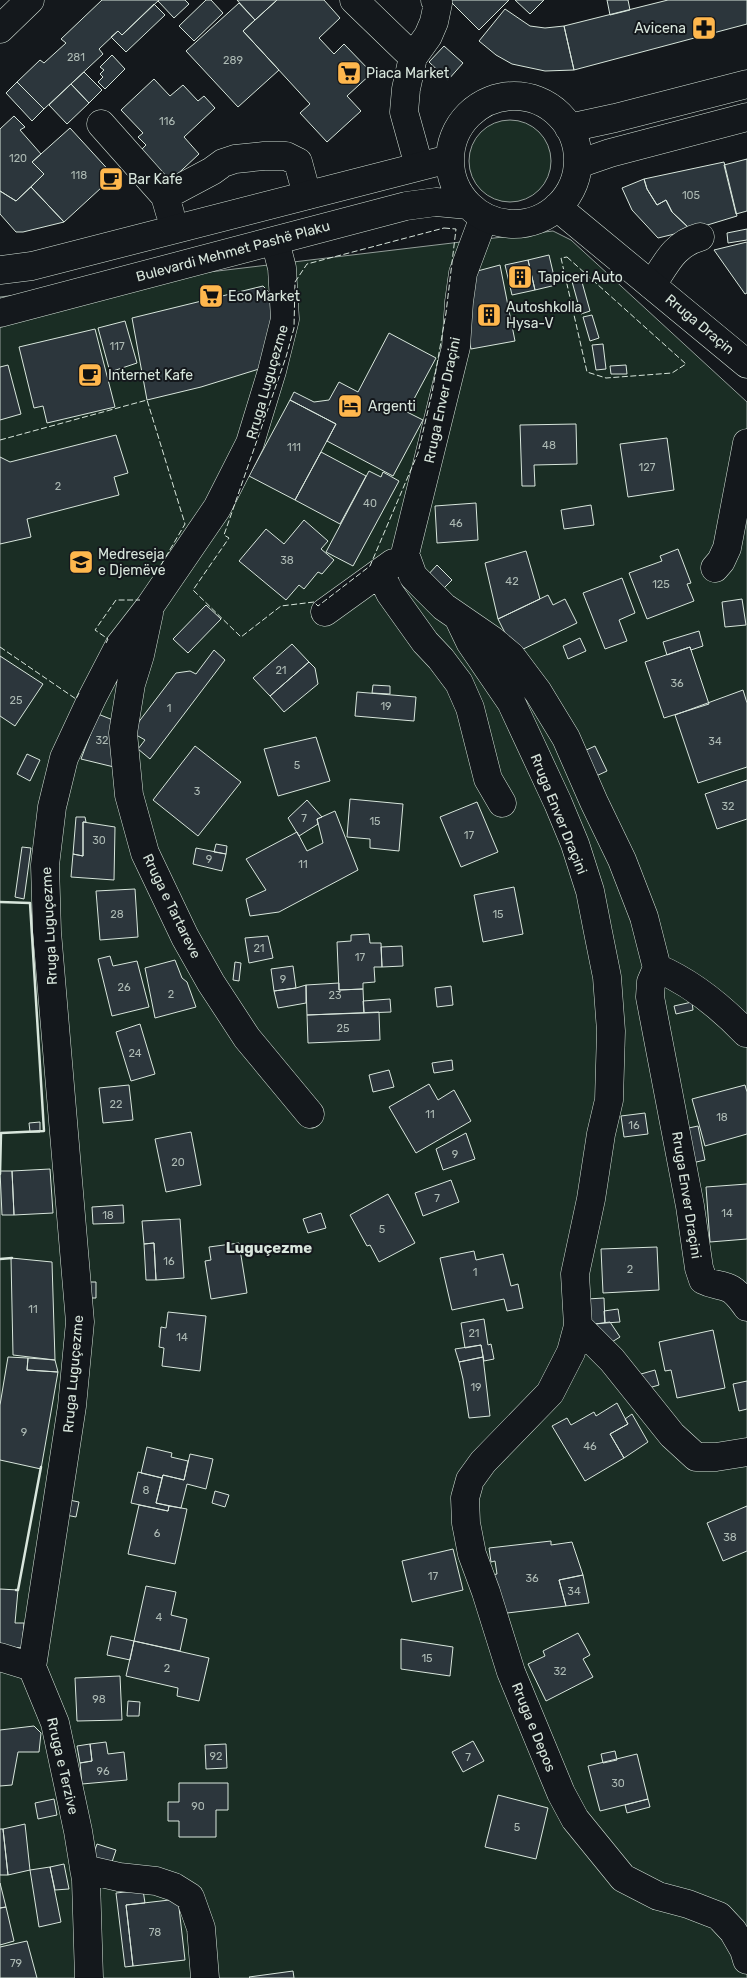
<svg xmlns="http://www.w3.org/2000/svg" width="747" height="1978" viewBox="0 0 747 1978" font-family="Rubik,sans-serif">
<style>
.green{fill:#1a2d24;stroke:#939e99}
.building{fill:#2c363c;stroke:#d8e6dc}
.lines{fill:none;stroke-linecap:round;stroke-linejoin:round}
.minor-casing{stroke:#d8e6dc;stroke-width:29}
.major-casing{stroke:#d8e6dc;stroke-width:29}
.minor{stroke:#14181c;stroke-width:28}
.major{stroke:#14181c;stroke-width:28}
.fence{stroke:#d8e6dc;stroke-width:1;stroke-dasharray:6 2.5;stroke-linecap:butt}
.wall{stroke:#d8e6dc;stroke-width:2.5}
.labels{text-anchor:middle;stroke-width:4;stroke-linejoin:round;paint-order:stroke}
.number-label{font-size:11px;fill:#adbab4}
.poi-label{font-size:14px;fill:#d8e6dc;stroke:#14181c;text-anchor:start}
.street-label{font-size:14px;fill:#d8e6dc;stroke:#14181c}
.neighbourhood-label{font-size:15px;font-weight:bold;fill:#d8e6dc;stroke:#14181c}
</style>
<rect width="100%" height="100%" fill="#14181c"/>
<path class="green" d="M469 161a41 41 0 1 1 82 0a41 41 0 1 1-82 0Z
M 553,231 L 571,240 L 747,402 L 747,1978 L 0,1978 L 0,297 Z"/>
<path class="building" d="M 102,0 L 159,0 L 122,35 L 118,31 L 99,49 L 103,54 L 44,109 L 17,82 L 40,60 L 44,63 L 66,43 L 61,39 Z
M 159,0 L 185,0 L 189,4 L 174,18 L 158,1 Z
M 206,0 L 211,0 L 223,13 L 194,41 L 179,26 Z
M 237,0 L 277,0 L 255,20 Z
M 277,0 L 324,0 L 340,18 L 319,38 L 334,54 L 344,44 L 372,73 L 347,96 L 361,111 L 327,142 L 300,113 L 310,104 L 243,31 Z
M 449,0 L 509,0 L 479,30 Z
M 515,0 L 544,0 L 530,14 Z
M 607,0 L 628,0 L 630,10 L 610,15 Z
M 668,0 L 747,0 L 747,24 L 574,70 L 564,26 Z
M 239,3 L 255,20 L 243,31 L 279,70 L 238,107 L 186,51 Z
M 154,4 L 165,15 L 126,52 L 111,37 L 118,31 L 122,35 Z
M 505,9 L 530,26 L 545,28 L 564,26 L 574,70 L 545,71 L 512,64 L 496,55 L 479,41 Z
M 444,46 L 463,63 L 448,80 L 429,62 Z
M 112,55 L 125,69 L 105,89 L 98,82 L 103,77 L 100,74 L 104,70 L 100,67 Z
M 84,72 L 102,90 L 89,103 L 71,84 Z
M 154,79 L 170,96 L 183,85 L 198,101 L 204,96 L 215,108 L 184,137 L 199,154 L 168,183 L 139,152 L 146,145 L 138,137 L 143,133 L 121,110 Z
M 17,82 L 44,109 L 32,121 L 6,93 Z
M 71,84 L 89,103 L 67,124 L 49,105 Z
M 14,116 L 25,127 L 20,130 L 41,154 L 32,162 L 44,174 L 16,201 L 0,191 L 0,129 Z
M 70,128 L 114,176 L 64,222 L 31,187 L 44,174 L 32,162 Z
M 747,159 L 747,211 L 736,214 L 724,165 Z
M 724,162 L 737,216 L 691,230 L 672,212 L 666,200 L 657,205 L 647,189 L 644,179 Z
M 644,179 L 647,189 L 657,205 L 666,200 L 672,212 L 691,230 L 658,238 L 632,210 L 622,188 Z
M 31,187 L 64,222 L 23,232 L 16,232 L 0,214 L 0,191 L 16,201 Z
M 747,229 L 747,240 L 728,243 L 727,233 Z
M 747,242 L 747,293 L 745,294 L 714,250 Z
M 549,255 L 556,285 L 535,290 L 528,260 Z
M 528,260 L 535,290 L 512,295 L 505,265 Z
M 500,265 L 515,341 L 471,349 L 466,325 L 470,273 Z
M 580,275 L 590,311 L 581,314 L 571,278 Z
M 263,286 L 272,295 L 272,317 L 259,369 L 201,387 L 147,400 L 132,318 Z
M 592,315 L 599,338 L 590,341 L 583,317 Z
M 125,321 L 137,363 L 110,372 L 98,328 Z
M 95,329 L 115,407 L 47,423 L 43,406 L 34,408 L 19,347 Z
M 389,333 L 436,358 L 407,412 L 423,420 L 393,476 L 327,441 L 336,424 L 290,400 L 294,392 L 314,402 L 329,400 L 339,382 L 358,392 Z
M 603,344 L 606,369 L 596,370 L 592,345 Z
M 8,365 L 21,414 L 0,420 L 0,367 Z
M 626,365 L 627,374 L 611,374 L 610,366 Z
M 290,400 L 336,424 L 295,500 L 249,476 Z
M 576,424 L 577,464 L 534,465 L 535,486 L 522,486 L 520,425 Z
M 116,435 L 128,473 L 114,477 L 119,495 L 27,519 L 31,537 L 0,544 L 0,457 L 10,462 Z
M 667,438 L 674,490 L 628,497 L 620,444 Z
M 321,452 L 366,476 L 340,524 L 295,500 Z
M 369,471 L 381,477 L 383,472 L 399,481 L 353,566 L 326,552 Z
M 476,503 L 478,540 L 437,543 L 435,506 Z
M 591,505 L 594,525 L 564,529 L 561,510 Z
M 304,520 L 328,541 L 321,549 L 334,560 L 322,574 L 318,572 L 304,589 L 299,585 L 286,600 L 239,561 L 266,529 L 284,544 Z
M 678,549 L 691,583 L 687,584 L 694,601 L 647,619 L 629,573 L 662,561 L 660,556 Z
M 526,551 L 540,599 L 498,619 L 485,563 Z
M 437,565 L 452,580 L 441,591 L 426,577 Z
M 622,578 L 635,613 L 619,620 L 627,641 L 605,649 L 583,593 Z
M 548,595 L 553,605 L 565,599 L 577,623 L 515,653 L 498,619 Z
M 742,599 L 746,625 L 725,627 L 722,602 Z
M 206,605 L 221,619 L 188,653 L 173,639 Z
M 699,631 L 703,646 L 691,650 L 690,647 L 667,655 L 663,642 Z
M 580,638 L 586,651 L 568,659 L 563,646 Z
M 292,644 L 309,662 L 270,696 L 253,678 Z
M 690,647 L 709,704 L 664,718 L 645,662 Z
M 214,650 L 225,660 L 150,759 L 138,749 L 145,740 L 131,732 L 176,673 L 190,671 L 196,674 Z
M 0,656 L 43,684 L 15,726 L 0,716 Z
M 309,662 L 315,668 L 318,684 L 284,712 L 270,696 Z
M 373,685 L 390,686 L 390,694 L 372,693 Z
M 743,690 L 747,703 L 747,767 L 698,783 L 675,715 Z
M 357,692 L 416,697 L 414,721 L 355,716 Z
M 98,714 L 118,722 L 114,767 L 81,759 Z
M 316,737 L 330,781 L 278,796 L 264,749 Z
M 195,746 L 241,782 L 198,836 L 153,800 Z
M 595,746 L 607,771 L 594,777 L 582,752 Z
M 27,754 L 40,760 L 30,781 L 17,774 Z
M 747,780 L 747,819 L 717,829 L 705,794 Z
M 350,799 L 403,804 L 399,851 L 370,848 L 370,839 L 347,837 Z
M 307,800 L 322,817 L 317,819 L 318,824 L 299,836 L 288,818 Z
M 477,802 L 498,852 L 461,867 L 440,817 Z
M 335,811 L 358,870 L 279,912 L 250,916 L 246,899 L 266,890 L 246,859 L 297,832 L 307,851 L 323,843 L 317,819 Z
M 76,817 L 85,817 L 86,822 L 83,822 L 83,856 L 73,854 Z
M 83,822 L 115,827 L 114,880 L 71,877 L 73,854 L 83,856 Z
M 216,844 L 227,846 L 226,854 L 214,852 Z
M 22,847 L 31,848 L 24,899 L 15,897 Z
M 196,848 L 226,854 L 222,871 L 193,864 Z
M 514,887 L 523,934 L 483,942 L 474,895 Z
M 135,889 L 138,937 L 100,940 L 96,891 Z
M 369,934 L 370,943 L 381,943 L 382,967 L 374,967 L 375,982 L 363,983 L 363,989 L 339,990 L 337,942 L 351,941 L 351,935 Z
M 268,936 L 273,958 L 249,963 L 245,938 Z
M 402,946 L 403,966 L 382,967 L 381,947 Z
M 110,956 L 113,966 L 137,961 L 149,1007 L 112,1016 L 98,959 Z
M 175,960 L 182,978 L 187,982 L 196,1007 L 155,1018 L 145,968 Z
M 235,962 L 241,963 L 239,981 L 233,980 Z
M 293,966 L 296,988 L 274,991 L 271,969 Z
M 339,983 L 339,990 L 363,989 L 364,1013 L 307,1015 L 306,985 Z
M 306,985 L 306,1003 L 278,1008 L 274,991 L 296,988 Z
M 451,986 L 453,1005 L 437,1007 L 435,988 Z
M 390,999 L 391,1012 L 364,1013 L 363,1001 Z
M 692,1002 L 693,1010 L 676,1014 L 674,1006 Z
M 379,1012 L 380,1040 L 308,1043 L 307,1015 Z
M 140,1024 L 155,1074 L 131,1081 L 116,1032 Z
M 452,1060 L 453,1070 L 434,1073 L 432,1063 Z
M 389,1070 L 394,1087 L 373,1092 L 369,1075 Z
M 429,1084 L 438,1100 L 454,1090 L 471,1121 L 416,1153 L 389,1107 Z
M 129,1085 L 133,1120 L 103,1123 L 99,1088 Z
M 745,1085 L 747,1092 L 747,1134 L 705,1146 L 692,1099 Z
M 645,1113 L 648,1134 L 624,1137 L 621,1116 Z
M 40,1122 L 40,1132 L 30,1132 L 29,1123 Z
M 698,1126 L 705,1160 L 692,1163 L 684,1129 Z
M 191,1132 L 201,1185 L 166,1192 L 155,1139 Z
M 466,1133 L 475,1159 L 443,1170 L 436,1149 Z
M 50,1169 L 53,1213 L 14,1215 L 12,1171 Z
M 0,1171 L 12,1171 L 14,1215 L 2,1215 Z
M 451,1180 L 459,1202 L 423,1216 L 415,1193 Z
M 747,1184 L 747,1239 L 710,1242 L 706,1187 Z
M 388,1194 L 415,1243 L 379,1262 L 370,1245 L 367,1246 L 350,1215 Z
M 123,1205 L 124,1223 L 93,1224 L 92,1207 Z
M 321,1213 L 326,1228 L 308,1233 L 303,1219 Z
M 180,1219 L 184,1278 L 156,1280 L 154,1243 L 144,1244 L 142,1221 Z
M 154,1243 L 156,1280 L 146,1280 L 144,1244 Z
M 239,1243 L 247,1293 L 211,1299 L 205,1261 L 211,1260 L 209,1247 Z
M 657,1247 L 659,1290 L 603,1293 L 601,1249 Z
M 474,1251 L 476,1260 L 503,1254 L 511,1286 L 518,1284 L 523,1308 L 507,1311 L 504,1299 L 452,1310 L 440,1258 Z
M 11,1258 L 52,1262 L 55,1360 L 13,1355 Z
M 89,1282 L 96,1282 L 96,1298 L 88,1298 Z
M 604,1298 L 605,1323 L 595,1324 L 589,1319 L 587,1299 Z
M 618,1309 L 620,1322 L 605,1323 L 604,1311 Z
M 168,1312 L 206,1316 L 200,1371 L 162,1366 L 164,1348 L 159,1347 L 161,1327 L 166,1328 Z
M 484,1319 L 488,1345 L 491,1344 L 494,1359 L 484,1361 L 481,1345 L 465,1348 L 461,1323 Z
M 610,1322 L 620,1337 L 607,1345 L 595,1324 Z
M 713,1330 L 725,1388 L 677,1398 L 671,1370 L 665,1371 L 659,1342 Z
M 481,1345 L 483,1357 L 459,1362 L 455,1349 Z
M 8,1357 L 28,1358 L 27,1370 L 58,1372 L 41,1469 L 0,1460 L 0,1405 Z
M 483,1357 L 490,1416 L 469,1418 L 463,1379 L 459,1362 Z
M 28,1358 L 55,1360 L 58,1372 L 27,1370 Z
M 655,1370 L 659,1385 L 645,1389 L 641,1374 Z
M 747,1381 L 747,1409 L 739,1411 L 733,1384 Z
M 617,1403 L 628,1424 L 610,1434 L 624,1458 L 585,1481 L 552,1426 L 567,1418 L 571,1425 L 594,1412 L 596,1416 Z
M 632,1414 L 648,1442 L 624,1458 L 610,1434 L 628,1424 L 625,1419 Z
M 147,1447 L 172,1453 L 171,1457 L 188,1461 L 184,1480 L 163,1475 L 162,1478 L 141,1473 Z
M 190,1454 L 213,1459 L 206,1489 L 187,1484 L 181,1508 L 156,1503 L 163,1475 L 184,1480 Z
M 138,1472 L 162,1478 L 156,1503 L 169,1506 L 168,1511 L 131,1503 Z
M 215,1491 L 229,1495 L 225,1507 L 212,1503 Z
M 69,1500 L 79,1502 L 76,1517 L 66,1515 Z
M 139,1505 L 168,1511 L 169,1506 L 187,1509 L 175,1564 L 128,1554 Z
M 747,1506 L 747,1551 L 723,1561 L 707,1523 Z
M 551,1541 L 551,1545 L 572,1542 L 583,1575 L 559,1580 L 566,1606 L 499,1614 L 492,1575 L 497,1574 L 495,1561 L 491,1562 L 489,1548 Z
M 453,1549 L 463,1590 L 412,1602 L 402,1561 Z
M 583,1575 L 589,1603 L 566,1606 L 559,1580 Z
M 146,1586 L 176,1592 L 171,1615 L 187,1619 L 180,1651 L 134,1641 Z
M 0,1589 L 18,1590 L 15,1623 L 24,1623 L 22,1648 L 0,1646 Z
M 578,1633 L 590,1655 L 583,1659 L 593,1677 L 546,1701 L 528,1664 L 545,1656 L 543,1651 Z
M 111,1636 L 134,1641 L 130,1660 L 107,1655 Z
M 401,1639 L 453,1647 L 450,1676 L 401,1669 Z
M 134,1641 L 209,1658 L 199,1701 L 177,1696 L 178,1688 L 126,1676 Z
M 120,1676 L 122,1720 L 77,1721 L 75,1678 Z
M 128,1701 L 140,1702 L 139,1716 L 127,1716 Z
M 34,1726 L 41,1733 L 39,1752 L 18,1752 L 12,1785 L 0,1786 L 0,1730 Z
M 473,1741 L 484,1761 L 463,1772 L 452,1752 Z
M 106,1742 L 108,1754 L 124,1752 L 127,1780 L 82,1784 L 80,1763 L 92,1761 L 90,1744 Z
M 90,1744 L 92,1761 L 80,1763 L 77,1746 Z
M 226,1744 L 227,1768 L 206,1769 L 205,1745 Z
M 615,1751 L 617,1760 L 603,1763 L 601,1754 Z
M 637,1754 L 648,1799 L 600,1811 L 588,1766 Z
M 179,1783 L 228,1783 L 228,1810 L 216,1810 L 216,1837 L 179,1837 L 179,1821 L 168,1821 L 168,1802 L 179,1802 Z
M 498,1795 L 548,1808 L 536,1859 L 485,1847 Z
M 54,1799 L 57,1815 L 38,1819 L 35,1803 Z
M 648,1799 L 650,1807 L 627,1813 L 625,1805 Z
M 25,1824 L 30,1870 L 8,1875 L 3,1829 Z
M 0,1829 L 3,1829 L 8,1875 L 0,1875 Z
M 97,1844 L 116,1850 L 110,1868 L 91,1861 Z
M 64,1864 L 69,1889 L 55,1890 L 50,1867 Z
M 50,1867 L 61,1922 L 39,1927 L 30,1870 Z
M 0,1883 L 6,1907 L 0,1908 Z
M 143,1890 L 145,1903 L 126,1905 L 133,1966 L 125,1967 L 116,1893 Z
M 178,1899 L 185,1960 L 133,1966 L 126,1905 Z
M 6,1907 L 14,1941 L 0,1945 L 0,1908 Z
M 27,1941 L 37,1978 L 0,1978 L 0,1947 Z
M 293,1971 L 294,1978 L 250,1978 L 249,1977 Z"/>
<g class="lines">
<defs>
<path id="minor" d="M 354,0 L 413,57
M 101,124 L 165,196 L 170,213
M 419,166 L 404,112 L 406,89 L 413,57 L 428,36 L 434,22 L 438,3 L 435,0
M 165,196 L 212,171 L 223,163 L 235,159 L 264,156 L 286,156 L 298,162 L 307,195
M 484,217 L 463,273 L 459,302 L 456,347 L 405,554 L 413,576 L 444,607 L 492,640 L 511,656 L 538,692 L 566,738 L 594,802 L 622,860 L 644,917 L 657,968 L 651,982 L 650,997 L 690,1206 L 699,1268 L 703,1280 C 713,1285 717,1284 726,1287 C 736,1290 741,1299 747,1307
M 652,285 C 666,264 674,244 700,237
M 715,568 L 721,561 L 727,548 L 747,443
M 380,573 L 390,593 L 425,642 L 441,659 L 459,683 L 470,708 L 488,779 L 502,803
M 325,612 L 393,563
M 149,613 L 140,655 L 131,684 L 123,733 L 129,795 L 145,853 L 185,937 L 211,983 L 247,1038 L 310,1114
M 458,617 L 470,642 L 511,702 L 558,803 L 575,844 L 590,891 L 598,932 L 607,977 L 611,1031 L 609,1100 L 601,1134 L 591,1199 L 575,1274 L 578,1326 L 571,1352 L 550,1393 L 483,1462 L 470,1480 L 465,1498 L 466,1523 L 472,1554 L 486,1592 L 511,1672 L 561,1793 L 575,1819 L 623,1878 L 658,1896 L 688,1904 L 719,1916 L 733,1931 L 744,1950 L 747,1960
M 657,968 C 690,982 721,1007 746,1033
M 578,1326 L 612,1360 L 672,1435 L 696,1457 L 716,1457 L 747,1452
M 0,1657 L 32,1667
M 32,1667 L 72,1406 L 80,1322 L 47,932 L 45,865 L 52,807 L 64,758 L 92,698 L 119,646 L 150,606 L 217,508 L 250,443 L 272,371 L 285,319 L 282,268 L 275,241
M 32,1667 L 55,1723 L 78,1831 L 86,1880 L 89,1978
M 84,1869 L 119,1877 L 156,1881 L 174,1887 L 190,1897 L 201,1928 L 205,1978"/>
<path id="major" d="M 0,29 L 30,0
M450 160a64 64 0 1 1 128 0a64 64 0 1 1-128 0Z
M 569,128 L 615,118 L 747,84
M 578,164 L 610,153 L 747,117
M 557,207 L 747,364
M 0,270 L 32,266 L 449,159
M 0,313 L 406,206 L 436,202 L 468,205"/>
</defs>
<use href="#minor" class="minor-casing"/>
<use href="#major" class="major-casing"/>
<use href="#minor" class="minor"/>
<use href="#major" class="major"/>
<path class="fence" d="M 444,228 L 456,229 L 446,313 L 432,393 L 418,453 L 370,566 L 318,606 L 314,602 L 281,606 L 241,637 L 193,590 L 229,538 L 224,535 L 286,357 L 294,328 L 295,282 L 307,264 Z
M 567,257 L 686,364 L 672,373 L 606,378 L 587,372 L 561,258 Z
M 0,440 L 147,400 L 185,524 L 154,577
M 106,643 L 108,639 L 95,630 L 116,600 L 140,600
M 0,647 L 76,699 L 79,693"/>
<path class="wall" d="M 0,902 L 30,903 L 44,1131 L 1,1133 L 0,1174
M 0,1259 L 12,1258
M 16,1590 L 18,1590 L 41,1467"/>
</g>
<defs>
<symbol id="pharmacy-square" viewBox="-11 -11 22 22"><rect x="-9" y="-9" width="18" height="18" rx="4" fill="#ffb74d" stroke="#14181c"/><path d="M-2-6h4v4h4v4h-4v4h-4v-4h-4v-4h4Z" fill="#111"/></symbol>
<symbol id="supermarket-square" viewBox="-11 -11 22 22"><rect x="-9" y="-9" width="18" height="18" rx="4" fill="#ffb74d" stroke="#14181c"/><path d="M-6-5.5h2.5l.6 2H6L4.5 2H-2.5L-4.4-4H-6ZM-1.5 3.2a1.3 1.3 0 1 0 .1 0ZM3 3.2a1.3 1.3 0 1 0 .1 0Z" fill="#111"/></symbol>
<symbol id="cafe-square" viewBox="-11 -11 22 22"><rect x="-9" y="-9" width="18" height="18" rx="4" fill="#ffb74d" stroke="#14181c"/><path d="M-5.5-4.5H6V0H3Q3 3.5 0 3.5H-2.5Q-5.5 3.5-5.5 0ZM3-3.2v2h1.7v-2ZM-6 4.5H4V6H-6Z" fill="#111"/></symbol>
<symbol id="building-square" viewBox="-11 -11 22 22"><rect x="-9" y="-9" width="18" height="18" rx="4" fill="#ffb74d" stroke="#14181c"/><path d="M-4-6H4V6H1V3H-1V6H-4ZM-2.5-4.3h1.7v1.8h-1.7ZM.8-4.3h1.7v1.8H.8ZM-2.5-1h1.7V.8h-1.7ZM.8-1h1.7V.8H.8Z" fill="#111"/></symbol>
<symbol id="hotel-square" viewBox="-11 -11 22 22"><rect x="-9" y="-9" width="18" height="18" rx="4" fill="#ffb74d" stroke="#14181c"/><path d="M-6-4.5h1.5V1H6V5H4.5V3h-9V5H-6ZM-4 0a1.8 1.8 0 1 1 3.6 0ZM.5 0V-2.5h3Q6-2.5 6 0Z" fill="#111"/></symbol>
<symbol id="university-square" viewBox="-11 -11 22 22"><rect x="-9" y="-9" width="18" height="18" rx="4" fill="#ffb74d" stroke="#14181c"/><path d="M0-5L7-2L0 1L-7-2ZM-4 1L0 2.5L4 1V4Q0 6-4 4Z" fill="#111"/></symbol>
</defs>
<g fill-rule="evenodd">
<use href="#pharmacy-square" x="690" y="14" width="28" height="28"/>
<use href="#supermarket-square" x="335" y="59" width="28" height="28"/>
<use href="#cafe-square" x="97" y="165" width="28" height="28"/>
<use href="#building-square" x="506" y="263" width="28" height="28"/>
<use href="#supermarket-square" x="197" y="282" width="28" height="28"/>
<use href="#building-square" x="475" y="301" width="28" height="28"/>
<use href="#cafe-square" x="76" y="361" width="28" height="28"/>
<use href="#hotel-square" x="336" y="392" width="28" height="28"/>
<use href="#university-square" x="67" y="548" width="28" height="28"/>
</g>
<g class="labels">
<g class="number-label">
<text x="76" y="61">281</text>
<text x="233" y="64">289</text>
<text x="167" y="125">116</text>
<text x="18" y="162">120</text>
<text x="79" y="179">118</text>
<text x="691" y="199">105</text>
<text x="117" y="350">117</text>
<text x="549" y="449">48</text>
<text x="294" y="451">111</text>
<text x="647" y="471">127</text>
<text x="58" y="490">2</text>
<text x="370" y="507">40</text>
<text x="456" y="527">46</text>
<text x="287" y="564">38</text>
<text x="512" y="585">42</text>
<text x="661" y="588">125</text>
<text x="281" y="674">21</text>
<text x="677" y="687">36</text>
<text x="16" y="704">25</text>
<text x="386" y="710">19</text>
<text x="169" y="712">1</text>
<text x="102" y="744">32</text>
<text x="715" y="745">34</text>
<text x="297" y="769">5</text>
<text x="197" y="795">3</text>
<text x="728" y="810">32</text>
<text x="304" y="822">7</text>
<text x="375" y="825">15</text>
<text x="469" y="839">17</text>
<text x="99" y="844">30</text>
<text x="209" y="863">9</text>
<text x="303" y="868">11</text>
<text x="117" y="918">28</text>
<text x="498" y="918">15</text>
<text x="259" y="952">21</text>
<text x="360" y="961">17</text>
<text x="283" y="983">9</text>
<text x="124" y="991">26</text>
<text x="171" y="998">2</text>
<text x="335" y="999">23</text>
<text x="343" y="1032">25</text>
<text x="135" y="1057">24</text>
<text x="116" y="1108">22</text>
<text x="430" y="1118">11</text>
<text x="722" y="1121">18</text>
<text x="634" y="1129">16</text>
<text x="455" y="1158">9</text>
<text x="178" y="1166">20</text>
<text x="437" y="1202">7</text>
<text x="727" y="1217">14</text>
<text x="108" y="1219">18</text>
<text x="382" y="1233">5</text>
<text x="169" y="1265">16</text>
<text x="630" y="1273">2</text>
<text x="475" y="1276">1</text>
<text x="33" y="1313">11</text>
<text x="474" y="1337">21</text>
<text x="182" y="1341">14</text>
<text x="476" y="1391">19</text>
<text x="24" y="1436">9</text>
<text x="590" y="1450">46</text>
<text x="146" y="1494">8</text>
<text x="157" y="1537">6</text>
<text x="730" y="1541">38</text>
<text x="433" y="1580">17</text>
<text x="532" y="1582">36</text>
<text x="574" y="1595">34</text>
<text x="159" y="1621">4</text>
<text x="427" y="1662">15</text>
<text x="167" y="1672">2</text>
<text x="560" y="1675">32</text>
<text x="99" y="1703">98</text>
<text x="216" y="1760">92</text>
<text x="468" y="1761">7</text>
<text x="103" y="1775">96</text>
<text x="618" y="1787">30</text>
<text x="198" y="1810">90</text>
<text x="517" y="1831">5</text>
<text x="155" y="1936">78</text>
<text x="16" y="1967">79</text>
</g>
<g class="poi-label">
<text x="686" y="33" text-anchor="end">Avicena</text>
<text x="366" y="78">Piaca Market</text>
<text x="128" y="184">Bar Kafe</text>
<text x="538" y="282">Tapiceri Auto</text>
<text x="228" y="301">Eco Market</text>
<text x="506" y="312">Autoshkolla<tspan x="506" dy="16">Hysa-V</tspan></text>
<text x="108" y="380">Internet Kafe</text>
<text x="368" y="411">Argenti</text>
<text x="98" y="559">Medreseja<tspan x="98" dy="16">e Djemëve</tspan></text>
</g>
<g class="street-label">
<text transform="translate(233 251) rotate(-15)" y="5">Bulevardi Mehmet Pashë Plaku</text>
<text transform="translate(700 324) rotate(40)" y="5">Rruga Draçin</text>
<text transform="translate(267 382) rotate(-74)" y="5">Rruga Luguçezme</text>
<text transform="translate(442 400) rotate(-78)" y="5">Rruga Enver Draçini</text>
<text transform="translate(559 814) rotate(68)" y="5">Rruga Enver Draçini</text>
<text transform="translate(172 906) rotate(64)" y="5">Rruga e Tartareve</text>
<text transform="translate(49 926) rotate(-93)" y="5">Rruga Luguçezme</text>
<text transform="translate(687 1195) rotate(81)" y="5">Rruga Enver Draçini</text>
<text transform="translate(73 1374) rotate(-85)" y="5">Rruga Luguçezme</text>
<text transform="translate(534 1727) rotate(68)" y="5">Rruga e Depos</text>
<text transform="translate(63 1766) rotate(77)" y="5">Rruga e Terzive</text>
</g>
<g class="neighbourhood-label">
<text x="269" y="1253">Luguçezme</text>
</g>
</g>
</svg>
